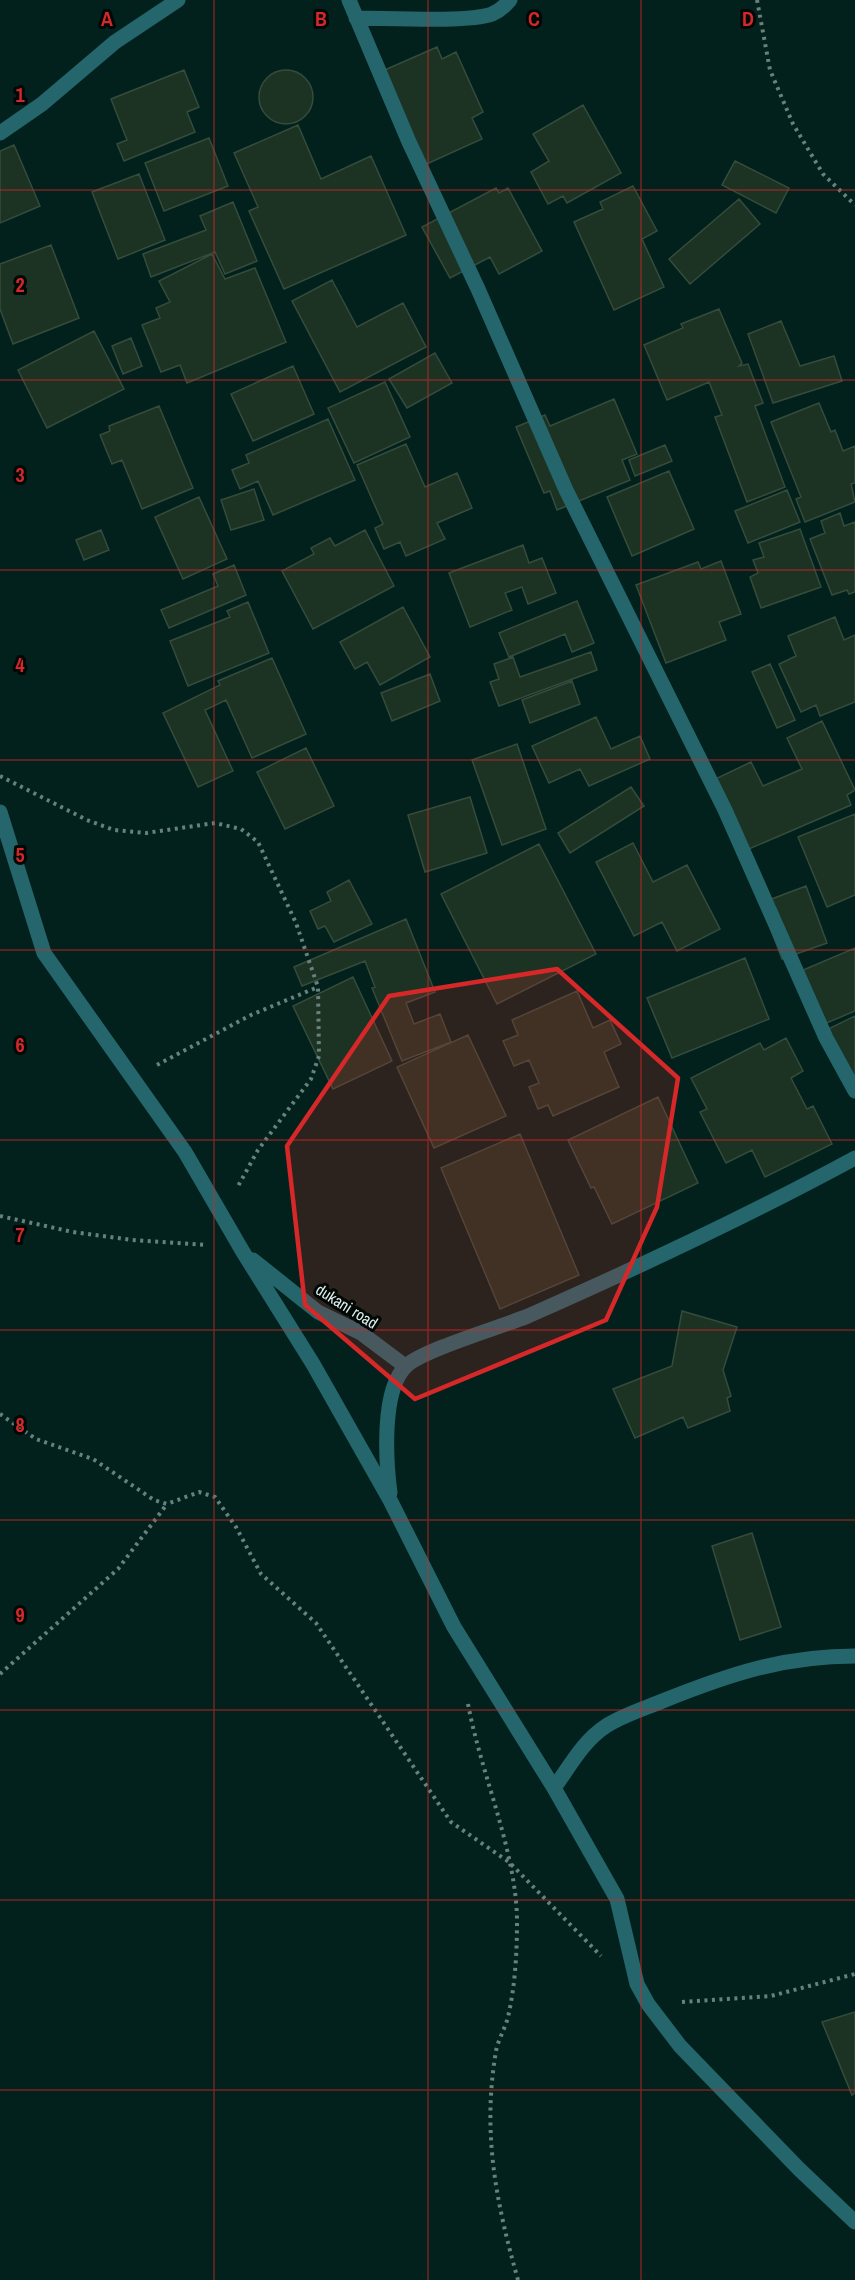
<svg xmlns="http://www.w3.org/2000/svg" width="855" height="2280" viewBox="0 0 855 2280" font-family="'Archivo Narrow',sans-serif">
<style>
.building{fill:#1c3223;stroke:#354c3d;stroke-width:1.5}
.lines{fill:none;stroke-linecap:round;stroke-linejoin:round}
.path{stroke:#68817c;stroke-width:4;stroke-dasharray:3 4.5;stroke-linecap:butt}
.minor{stroke:#24666c;stroke-width:15}
.marked{fill:#d62828;fill-opacity:0.2;stroke:#d62828;stroke-width:4.5;stroke-linejoin:round}
.grid{fill:none;stroke:#d62828;stroke-width:1.5;stroke-opacity:0.55}
.labels{text-anchor:middle;stroke-width:6;stroke-linejoin:round;paint-order:stroke}
.street-label{font-size:16px;fill:#dff0ec;stroke:#010806}
.grid-label{font-size:20px;text-anchor:middle;font-weight:bold;fill:#d62828;stroke:#010806;stroke-width:6;stroke-linejoin:round;paint-order:stroke}
</style>
<rect width="100%" height="100%" fill="#02211c"/>
<path class="building" d="M 437,47 L 442,59 L 456,52 L 483,112 L 472,118 L 482,139 L 420,167 L 378,73 Z
M 184,70 L 199,107 L 187,112 L 195,132 L 124,161 L 117,144 L 127,140 L 111,99 Z
M259 97a27 27 0 1 1 54 0a27 27 0 1 1-54 0Z
M 583,105 L 621,173 L 567,203 L 563,196 L 548,204 L 531,172 L 549,161 L 533,134 Z
M 298,125 L 321,179 L 371,156 L 406,235 L 284,289 L 249,211 L 258,207 L 234,153 Z
M 209,138 L 228,186 L 164,211 L 145,163 Z
M 14,145 L 40,206 L 0,223 L 0,151 Z
M 735,161 L 789,188 L 776,213 L 722,185 Z
M 139,174 L 165,240 L 118,259 L 92,192 Z
M 633,186 L 657,231 L 642,239 L 664,287 L 614,310 L 574,222 L 603,209 L 600,202 Z
M 496,188 L 499,193 L 508,188 L 542,251 L 499,274 L 490,257 L 450,278 L 422,227 Z
M 739,199 L 760,224 L 690,284 L 669,259 Z
M 233,202 L 257,261 L 225,274 L 215,252 L 151,277 L 143,254 L 206,230 L 200,216 Z
M 51,245 L 79,318 L 13,344 L 0,309 L 0,264 Z
M 212,254 L 225,279 L 255,268 L 286,342 L 187,383 L 180,365 L 161,372 L 142,325 L 160,318 L 156,308 L 170,302 L 159,281 Z
M 332,280 L 357,327 L 403,303 L 426,347 L 340,392 L 292,301 Z
M 719,309 L 742,363 L 739,366 L 748,364 L 763,403 L 755,406 L 785,487 L 747,502 L 715,417 L 722,415 L 709,382 L 667,400 L 644,345 L 683,328 L 681,324 Z
M 781,321 L 800,366 L 834,356 L 842,381 L 773,403 L 748,334 Z
M 94,331 L 124,389 L 47,428 L 18,370 Z
M 131,338 L 142,366 L 123,374 L 112,346 Z
M 435,353 L 452,383 L 407,408 L 389,379 Z
M 293,366 L 314,414 L 253,441 L 231,394 Z
M 385,382 L 410,437 L 354,463 L 328,408 Z
M 614,399 L 637,454 L 622,460 L 630,480 L 557,510 L 550,491 L 544,493 L 516,427 L 545,415 L 550,426 Z
M 819,403 L 831,432 L 835,430 L 843,451 L 855,446 L 855,483 L 851,484 L 855,502 L 805,522 L 796,499 L 801,497 L 771,422 Z
M 159,406 L 193,488 L 142,509 L 122,460 L 112,464 L 100,435 L 110,431 L 109,426 Z
M 328,419 L 355,480 L 273,515 L 258,481 L 240,489 L 232,470 L 249,463 L 246,455 Z
M 406,444 L 425,487 L 457,473 L 472,508 L 437,523 L 445,539 L 406,556 L 400,542 L 384,549 L 375,528 L 383,524 L 357,465 Z
M 665,445 L 672,461 L 635,476 L 629,460 Z
M 669,471 L 694,529 L 632,556 L 607,497 Z
M 254,489 L 264,520 L 231,530 L 221,500 Z
M 787,490 L 800,522 L 748,543 L 735,511 Z
M 199,497 L 227,559 L 183,579 L 155,517 Z
M 840,513 L 844,526 L 855,522 L 855,592 L 849,594 L 847,590 L 832,595 L 810,539 L 825,533 L 821,521 Z
M 800,529 L 821,587 L 761,608 L 750,577 L 758,573 L 753,560 L 764,557 L 759,543 Z
M 101,530 L 109,550 L 84,560 L 76,540 Z
M 365,530 L 394,586 L 313,629 L 282,571 L 314,554 L 311,548 L 330,538 L 335,546 Z
M 523,545 L 529,563 L 542,558 L 556,593 L 528,604 L 522,587 L 505,593 L 512,610 L 470,627 L 449,573 Z
M 721,561 L 741,614 L 719,622 L 726,640 L 666,663 L 636,585 L 698,562 L 701,569 Z
M 234,565 L 246,595 L 169,628 L 161,610 L 218,586 L 213,574 Z
M 577,601 L 594,643 L 572,652 L 565,634 L 509,657 L 499,633 Z
M 248,602 L 269,653 L 188,686 L 170,641 L 230,617 L 227,611 Z
M 403,607 L 430,657 L 380,685 L 367,662 L 355,669 L 340,642 Z
M 835,617 L 844,640 L 855,635 L 855,702 L 820,716 L 816,705 L 801,712 L 779,664 L 796,656 L 788,636 Z
M 591,652 L 597,670 L 499,706 L 490,682 L 499,679 L 494,664 L 513,657 L 520,677 Z
M 272,658 L 306,734 L 252,758 L 226,700 L 205,710 L 233,771 L 198,787 L 163,713 L 220,685 L 218,681 Z
M 770,664 L 795,720 L 777,728 L 752,672 Z
M 430,674 L 440,701 L 392,721 L 381,693 Z
M 572,681 L 580,704 L 530,723 L 522,700 Z
M 596,717 L 611,749 L 640,736 L 650,759 L 589,786 L 580,769 L 549,783 L 532,746 Z
M 822,721 L 855,790 L 847,795 L 851,805 L 742,852 L 709,782 L 751,762 L 763,786 L 802,769 L 787,738 Z
M 517,744 L 546,829 L 502,845 L 472,760 Z
M 306,748 L 334,806 L 285,829 L 257,772 Z
M 631,787 L 644,806 L 570,853 L 558,833 Z
M 470,797 L 487,853 L 425,872 L 408,815 Z
M 855,814 L 855,895 L 827,907 L 798,837 Z
M 633,843 L 653,882 L 687,865 L 720,929 L 677,951 L 662,922 L 634,936 L 596,862 Z
M 539,844 L 596,954 L 497,1004 L 441,894 Z
M 349,880 L 372,924 L 334,942 L 325,926 L 318,929 L 310,911 L 331,901 L 327,892 Z
M 806,886 L 827,943 L 782,959 L 761,903 Z
M 406,919 L 435,992 L 406,1003 L 414,1024 L 440,1014 L 451,1042 L 402,1061 L 372,988 L 375,987 L 365,961 L 302,986 L 294,967 Z
M 855,948 L 855,1011 L 824,1024 L 801,971 Z
M 745,958 L 769,1019 L 672,1058 L 647,998 Z
M 353,977 L 392,1061 L 333,1089 L 293,1006 Z
M 577,991 L 593,1028 L 610,1020 L 621,1044 L 604,1052 L 619,1087 L 553,1116 L 548,1105 L 538,1109 L 529,1087 L 539,1083 L 529,1060 L 514,1066 L 503,1041 L 518,1035 L 512,1020 Z
M 855,1016 L 855,1094 L 822,1032 Z
M 468,1035 L 506,1116 L 434,1148 L 397,1067 Z
M 786,1038 L 803,1071 L 791,1078 L 807,1109 L 813,1106 L 832,1144 L 765,1177 L 752,1150 L 726,1163 L 700,1112 L 707,1109 L 691,1078 L 760,1043 L 764,1050 Z
M 658,1097 L 698,1183 L 612,1224 L 594,1187 L 591,1188 L 568,1140 Z
M 520,1134 L 579,1275 L 500,1309 L 441,1168 Z
M 682,1311 L 737,1327 L 723,1370 L 731,1396 L 727,1398 L 730,1411 L 688,1428 L 683,1417 L 635,1438 L 613,1389 L 672,1366 Z
M 752,1533 L 781,1627 L 740,1640 L 712,1546 Z
M 855,2012 L 855,2093 L 852,2095 L 822,2022 Z"/>
<g class="lines">
<path class="path" d="M 757,0 L 770,70 L 793,124 L 823,174 L 855,205
M 0,776 L 87,820 L 114,830 L 146,833 L 215,823 L 241,829 L 258,842 L 296,923 L 318,987 L 319,1056 L 311,1079 L 258,1150 L 237,1188
M 157,1065 L 251,1015 L 318,987
M 0,1216 L 73,1232 L 132,1240 L 207,1245
M 0,1414 L 36,1439 L 93,1459 L 154,1500 L 167,1504 L 199,1492 L 215,1497 L 236,1527 L 261,1574 L 316,1623 L 451,1822 L 509,1862 L 601,1956
M 0,1674 L 118,1569 L 167,1504
M 468,1704 C 481,1774 517,1853 517,1922 C 517,1953 515,1987 508,2017 C 505,2029 498,2040 496,2051 C 482,2133 496,2202 518,2280
M 682,2002 L 771,1996 L 855,1974"/>
<path class="minor" d="M 349,0 L 409,142 L 478,289 L 566,490 L 725,810 L 826,1038 L 855,1091
M 356,18 C 386,18 468,23 492,14 C 499,11 505,6 510,0
M 0,133 L 42,104 L 115,42 L 178,0
M 0,812 L 44,953 L 185,1152 L 243,1252 L 313,1364 L 390,1500 L 454,1627 L 554,1788 L 617,1899 L 637,1984 L 648,2004 L 680,2046 L 799,2169 L 855,2222
M 253,1260 L 318,1312 L 361,1333 L 405,1366
M 390,1493 C 386,1462 381,1390 406,1366 C 423,1350 501,1327 528,1316 C 639,1267 748,1216 855,1158
M 554,1788 C 570,1766 583,1741 606,1726 C 623,1715 646,1708 665,1700 C 730,1674 784,1656 855,1656"/>
</g>
<path class="marked" d="M 557,969 L 678,1078 L 657,1207 L 606,1320 L 415,1399 L 305,1305 L 287,1146 L 389,996 Z"/>
<path class="grid" d="M 214,0 L 214,2280M 428,0 L 428,2280M 641,0 L 641,2280M 0,190 L 855,190M 0,380 L 855,380M 0,570 L 855,570M 0,760 L 855,760M 0,950 L 855,950M 0,1140 L 855,1140M 0,1330 L 855,1330M 0,1520 L 855,1520M 0,1710 L 855,1710M 0,1900 L 855,1900M 0,2090 L 855,2090"/>
<g class="labels">
<g class="street-label">
<text transform="translate(347 1306) rotate(32)" y="6">dukani road</text>
</g>
</g>
<g class="grid-label">
<text x="107" y="26">A</text>
<text x="321" y="26">B</text>
<text x="534" y="26">C</text>
<text x="748" y="26">D</text>
<text x="20" y="102">1</text>
<text x="20" y="292">2</text>
<text x="20" y="482">3</text>
<text x="20" y="672">4</text>
<text x="20" y="862">5</text>
<text x="20" y="1052">6</text>
<text x="20" y="1242">7</text>
<text x="20" y="1432">8</text>
<text x="20" y="1622">9</text>
</g>
</svg>
